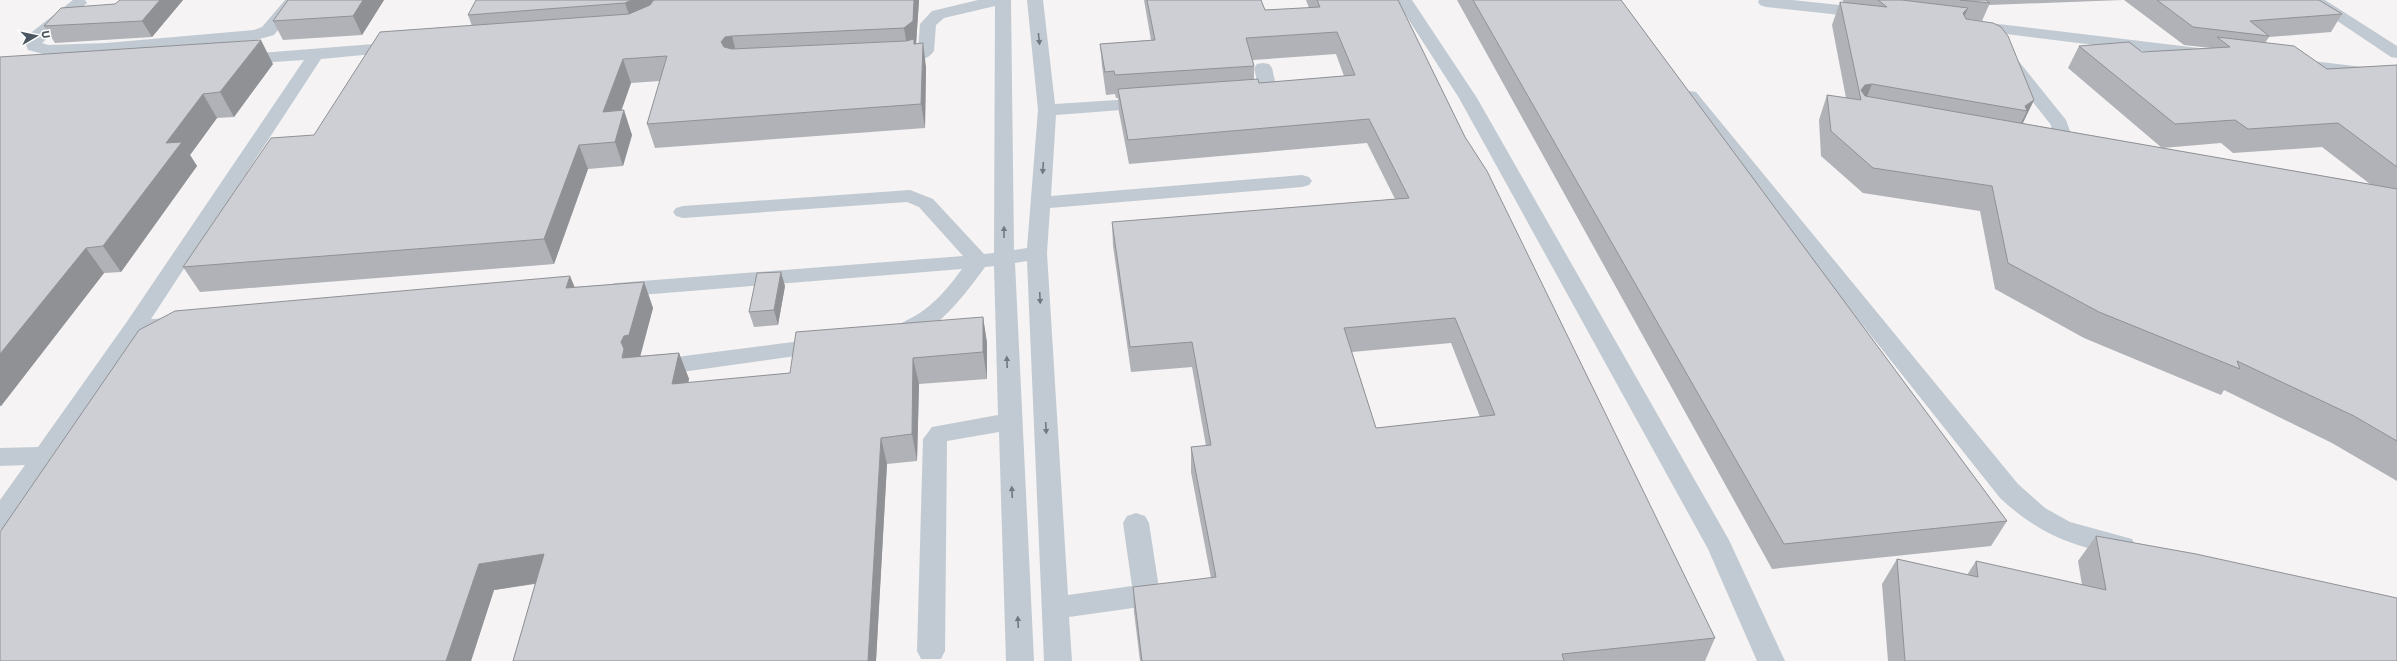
<svg xmlns="http://www.w3.org/2000/svg" width="2397" height="661" viewBox="0 0 2397 661" font-family="Poppins,sans-serif">
<style>
.lines{fill:none;stroke-linecap:round;stroke-linejoin:round}
.minor{fill:#c1cad2;fill-rule:evenodd}
.wall{fill:#b0b2b7;fill-rule:evenodd}
.shaded-wall{fill:#909195}
.building{fill:#cdcfd5;stroke:#909195;fill-rule:evenodd}
.oneway{fill:#6e7983}
</style>
<rect width="100%" height="100%" fill="#f5f3f3"/>
<g class="lines">
<path class="minor" d="M 73,0 L 85,0 L 87,3 L 42,43 L 48,45 L 106,43 L 254,30 L 262,27 L 285,0 L 301,0 L 274,35 L 256,40 L 106,53 L 47,55 L 28,50 L 25,42 L 33,31 Z
M 978,0 L 1011,0 L 1014,250 L 1027,248 L 1038,110 L 1027,0 L 1043,0 L 1055,104 L 1148,98 L 1154,99 L 1157,103 L 1154,107 L 1148,108 L 1056,115 L 1051,196 L 1302,175 L 1309,177 L 1312,181 L 1309,185 L 1302,187 L 1050,208 L 1047,253 L 1068,595 L 1132,586 L 1123,523 L 1127,516 L 1136,513 L 1145,516 L 1149,523 L 1160,595 L 1156,603 L 1147,606 L 1069,617 L 1072,661 L 1044,661 L 1027,261 L 1015,263 L 1034,661 L 1006,661 L 999,432 L 947,441 L 945,651 L 941,659 L 921,659 L 917,651 L 923,439 L 932,427 L 998,415 L 994,266 L 985,267 C 967,292 925,350 889,340 L 886,335 C 892,326 914,318 924,310 C 939,299 951,284 962,269 L 616,297 L 608,295 L 605,290 L 608,285 L 616,283 L 963,256 L 919,207 L 907,202 L 683,218 L 676,216 L 673,212 L 676,208 L 683,206 L 910,190 L 933,199 L 984,254 L 994,253 L 995,6 L 944,18 L 936,25 L 934,51 C 927,62 904,66 891,63 L 888,59 L 891,55 L 918,49 L 920,24 L 932,11 Z
M 1396,0 L 1412,0 L 1477,98 L 1729,540 L 1785,661 L 1757,661 L 1708,549 L 1459,98 Z
M 1759,0 L 1792,0 L 1868,8 L 1874,10 L 1876,13 L 1874,16 L 1868,18 L 1766,7 L 1760,5 L 1758,2 Z
M 2306,0 L 2325,0 L 2397,46 L 2397,58 L 2391,57 Z
M 1973,21 L 2207,49 L 2213,50 L 2215,54 L 2213,58 L 2207,59 L 1967,29 L 1965,26 L 1967,23 Z
M 399,42 L 405,43 L 407,47 L 405,51 L 321,59 L 151,319 L 173,318 L 181,320 L 184,325 L 181,330 L 141,335 L 9,527 L 0,530 L 0,500 L 25,465 L 0,466 L 0,448 L 38,447 L 126,323 L 304,60 L 241,64 L 235,63 L 232,59 L 235,55 Z
M 2007,53 L 2013,54 L 2066,120 L 2070,131 C 2062,143 2039,141 2026,138 L 2024,134 L 2026,130 L 2051,128 L 2051,125 L 1998,58 L 2001,54 Z
M 2295,59 L 2397,71 L 2397,81 L 2289,68 L 2286,64 L 2289,60 Z
M 1263,63 L 1269,64 L 1272,68 L 1278,94 L 1275,98 C 1266,100 1255,102 1246,100 L 1243,96 L 1246,92 L 1259,90 L 1254,68 L 1257,64 Z
M 1690,91 L 1696,92 L 2018,484 L 2045,508 L 2070,522 L 2132,539 L 2136,546 L 2132,553 C 2120,557 2109,553 2096,550 C 2058,541 2029,525 2000,498 L 1684,100 L 1681,96 L 1684,92 Z
M 824,338 L 832,341 L 835,346 L 832,351 L 653,376 L 645,374 L 642,368 L 645,362 L 653,360 Z"/>
</g>
<path class="wall" d="M 183,0 L 152,37 L 55,43 L 44,26 L 115,4 Z
M 384,0 L 362,35 L 283,40 L 273,21 Z
M 653,0 L 651,4 L 919,0 L 916,44 L 926,67 L 925,128 L 655,148 L 647,124 L 660,81 L 631,83 L 621,111 L 632,135 L 623,166 L 588,169 L 554,264 L 200,292 L 183,267 L 314,135 L 472,26 L 468,15 Z
M 1144,0 L 1261,0 L 1265,10 L 1309,8 L 1306,0 L 1398,0 L 1465,137 L 1715,638 L 1705,661 L 1140,661 L 1134,612 L 1133,587 L 1211,578 L 1191,472 L 1191,447 L 1206,446 L 1192,367 L 1131,372 L 1113,246 L 1112,222 L 1395,199 L 1367,143 L 1129,164 L 1119,112 L 1118,98 L 1116,98 L 1115,94 L 1106,95 L 1102,66 L 1100,44 L 1151,40 ZM 1336,54 L 1344,76 L 1259,83 L 1254,79 L 1254,66 L 1253,60 ZM 1451,343 L 1480,417 L 1376,428 L 1352,352 Z
M 1457,0 L 1621,0 L 2007,521 L 1991,546 L 1772,569 Z
M 1842,0 L 2122,0 L 1989,5 L 1982,21 L 1967,19 L 2034,100 L 2022,123 L 2162,148 L 2068,68 L 2079,46 L 2142,52 L 2211,48 L 2184,45 L 2124,0 L 2319,0 L 2342,14 L 2331,32 L 2269,37 L 2265,43 L 2327,69 L 2397,65 L 2397,481 L 2332,443 L 2224,390 L 2221,395 L 2084,338 L 1995,289 L 1980,211 L 1863,193 L 1821,156 L 1819,120 L 1827,95 L 1846,98 L 1832,25 L 1840,2 L 1845,3 ZM 2221,143 L 2233,153 L 2322,147 L 2370,184 L 2162,148 Z
M 0,57 L 273,64 L 234,117 L 217,118 L 190,155 L 197,166 L 121,272 L 104,273 L 1,406 L 0,406 Z
M 644,282 L 653,308 L 640,356 L 679,353 L 689,379 L 688,383 L 790,373 L 983,317 L 987,343 L 987,379 L 919,384 L 917,461 L 887,464 L 876,661 L 513,661 L 535,584 L 494,590 L 471,661 L 0,661 L 575,287 Z
M 785,286 L 778,325 L 754,327 L 749,312 Z
M 2096,536 L 2397,661 L 1888,661 L 1882,584 L 1897,559 L 1967,575 L 1976,561 L 2082,585 L 2078,561 Z"/>
<path class="shaded-wall" d="M 160,0 L 183,0 L 152,37 L 142,21 Z
M 363,0 L 384,0 L 362,35 L 353,16 Z
M 631,0 L 653,0 L 646,17 L 633,26 L 625,3 Z
M 914,0 L 919,0 L 916,45 L 908,52 L 904,28 Z
M 1968,8 L 1958,31 L 1963,13 Z
M 732,36 L 738,60 L 731,61 L 721,42 L 725,37 Z
M 261,40 L 273,64 L 234,117 L 220,92 Z
M 923,43 L 926,67 L 925,128 L 921,104 Z
M 623,59 L 631,83 L 612,137 L 603,112 Z
M 1872,84 L 1862,109 L 1861,100 L 1861,90 L 1865,85 Z
M 203,94 L 217,118 L 190,155 L 197,166 L 121,272 L 103,246 L 166,143 Z
M 2034,100 L 2022,125 L 2019,127 L 2027,111 L 2025,106 Z
M 624,110 L 632,135 L 623,166 L 615,142 Z
M 579,145 L 588,169 L 554,264 L 544,239 Z
M 86,248 L 104,273 L 1,406 L 0,405 L 0,354 Z
M 781,272 L 785,286 L 778,325 L 774,310 Z
M 570,276 L 581,302 L 566,288 Z
M 644,282 L 653,308 L 639,361 L 622,358 L 621,342 Z
M 983,317 L 987,343 L 987,379 L 983,352 Z
M 679,353 L 689,379 L 681,411 L 672,384 Z
M 913,358 L 919,384 L 917,461 L 912,434 Z
M 881,438 L 887,464 L 876,661 L 868,661 Z
M 544,554 L 557,580 L 494,590 L 471,661 L 446,661 L 479,564 Z"/>
<path class="building" d="M 120,0 L 160,0 L 142,21 L 44,26 L 61,8 L 115,4 Z
M 288,0 L 363,0 L 353,16 L 273,21 Z
M 476,0 L 631,0 L 625,3 L 468,15 Z
M 654,0 L 914,0 L 913,21 L 904,28 L 732,36 L 725,37 L 721,42 L 724,47 L 732,49 L 906,41 L 914,39 L 914,44 L 923,43 L 921,104 L 647,124 L 667,56 L 623,59 L 603,112 L 624,110 L 615,142 L 579,145 L 544,239 L 183,267 L 271,138 L 314,135 L 380,32 L 629,14 L 650,5 Z
M 1147,0 L 1261,0 L 1265,10 L 1320,7 L 1317,0 L 1398,0 L 1465,137 L 1487,171 L 1715,638 L 1562,654 L 1564,661 L 1142,661 L 1133,587 L 1216,577 L 1191,447 L 1211,445 L 1192,342 L 1130,347 L 1112,222 L 1409,198 L 1369,119 L 1128,140 L 1118,89 L 1258,79 L 1259,83 L 1355,75 L 1337,32 L 1246,38 L 1254,66 L 1115,75 L 1114,71 L 1105,72 L 1100,44 L 1155,40 ZM 1455,318 L 1495,415 L 1376,428 L 1344,328 Z
M 1473,0 L 1621,0 L 2007,521 L 1784,544 Z
M 1878,0 L 1902,0 L 1968,8 L 1963,13 L 1966,19 L 1993,23 L 2001,27 L 2008,36 L 2034,100 L 2025,106 L 2027,111 L 1872,84 L 1865,85 L 1861,90 L 1865,96 L 2397,189 L 2397,441 L 2354,416 L 2237,361 L 2240,369 L 2099,312 L 2008,263 L 1992,186 L 1873,168 L 1831,131 L 1827,95 L 1861,100 L 1840,2 L 1887,7 Z
M 1960,0 L 1986,0 L 1990,3 Z
M 2157,0 L 2319,0 L 2342,14 L 2250,21 L 2269,36 L 2193,27 Z
M 2217,37 L 2294,46 L 2327,69 L 2397,65 L 2397,167 L 2338,123 L 2248,129 L 2235,120 L 2175,124 L 2079,46 L 2129,42 L 2142,52 L 2230,47 Z
M 261,40 L 220,92 L 203,94 L 166,143 L 182,142 L 103,246 L 86,248 L 0,354 L 0,57 Z
M 781,272 L 774,310 L 749,312 L 757,273 Z
M 570,276 L 566,288 L 644,282 L 629,335 L 624,336 L 621,342 L 624,349 L 622,358 L 679,353 L 672,384 L 790,373 L 796,332 L 983,317 L 983,352 L 913,358 L 912,434 L 881,438 L 868,661 L 513,661 L 544,554 L 479,564 L 446,661 L 0,661 L 0,532 L 139,330 L 175,311 Z
M 2096,536 L 2196,554 L 2397,598 L 2397,661 L 1905,661 L 1897,559 L 1978,577 L 1976,561 L 2106,590 Z"/>
<defs><path id="oneway-solid" d="M-6-.8H1V-3.2L6.5 0L1 3.2V.8H-6Z"/></defs>
<g class="oneway">
<use href="#oneway-solid" transform="translate(1039 39) rotate(84)"/>
<use href="#oneway-solid" transform="translate(1043 168) rotate(94)"/>
<use href="#oneway-solid" transform="translate(1004 232) rotate(-90)"/>
<use href="#oneway-solid" transform="translate(1040 298) rotate(87)"/>
<use href="#oneway-solid" transform="translate(1007 362) rotate(-92)"/>
<use href="#oneway-solid" transform="translate(1046 428) rotate(87)"/>
<use href="#oneway-solid" transform="translate(1012 492) rotate(-93)"/>
<use href="#oneway-solid" transform="translate(1018 622) rotate(-93)"/>
</g>
<g transform="translate(36 36) rotate(81)" stroke="#ffffff" stroke-width="3" paint-order="stroke">
<path d="M0-3L7 15L0 10L-7 15Z" fill="#4a5661"/>
<text y="-6" font-size="11" font-weight="bold" text-anchor="middle" fill="#4a5661">U</text>
</g>
</svg>
